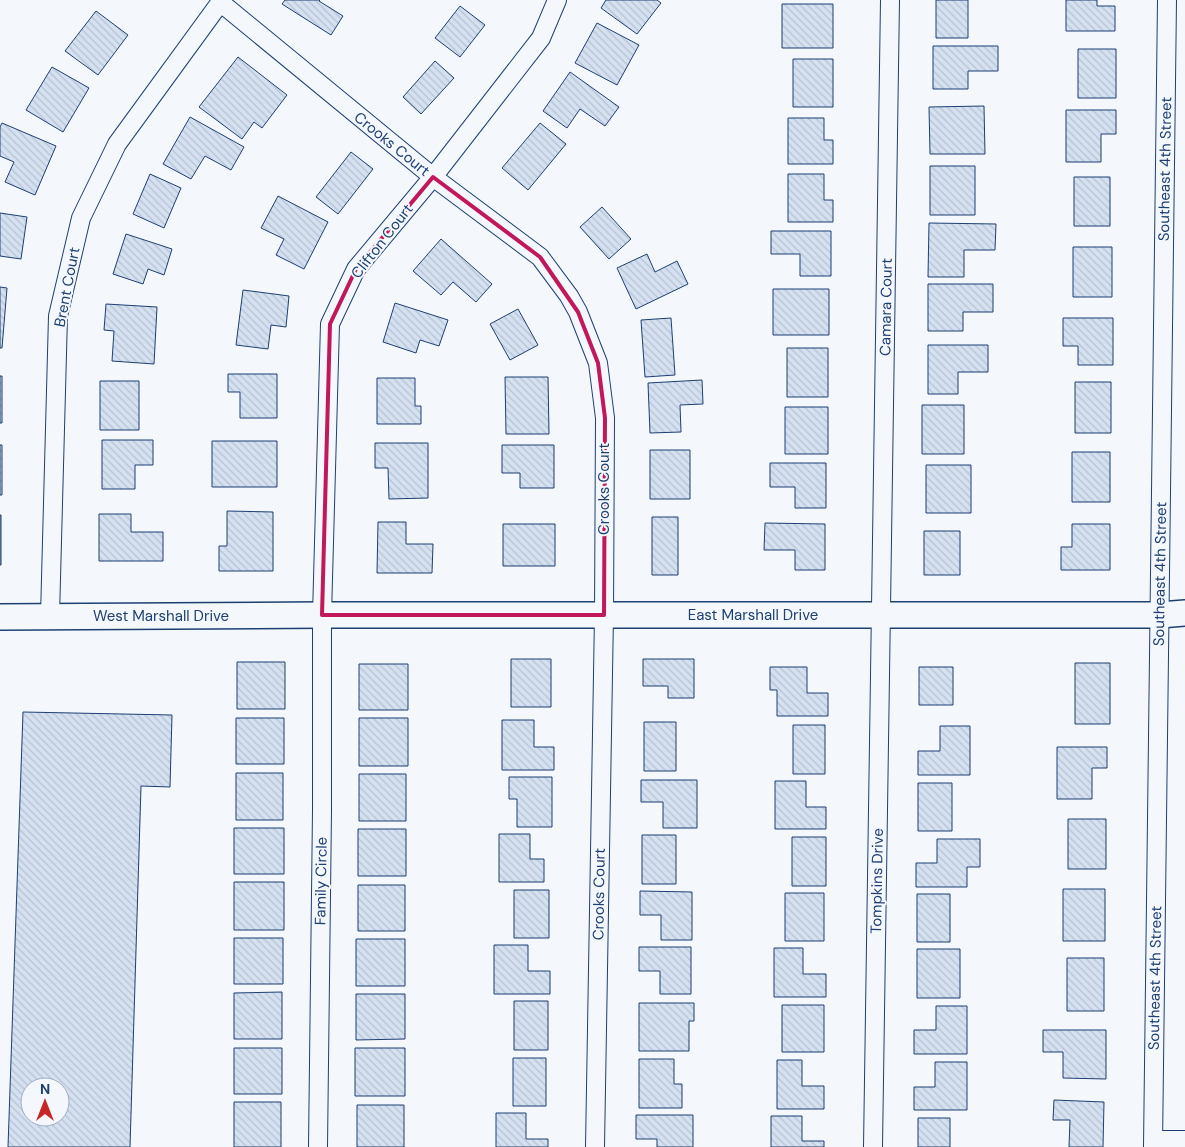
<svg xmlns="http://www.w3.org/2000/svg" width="1185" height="1147" viewBox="0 0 1185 1147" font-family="'DM Sans',sans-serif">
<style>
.building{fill:url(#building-back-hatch);stroke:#1d3f73;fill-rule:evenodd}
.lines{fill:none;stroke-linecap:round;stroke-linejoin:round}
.minor-casing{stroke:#1d3f73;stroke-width:20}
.secondary-casing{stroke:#1d3f73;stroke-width:28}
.minor{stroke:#f4f7fb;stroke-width:18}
.secondary{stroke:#f4f7fb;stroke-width:25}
.marked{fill:none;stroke:#c2185b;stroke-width:4;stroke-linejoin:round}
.labels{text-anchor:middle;stroke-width:4;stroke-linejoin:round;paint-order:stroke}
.street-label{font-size:15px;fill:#1d3f73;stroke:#f4f7fb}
</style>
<defs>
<pattern id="building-back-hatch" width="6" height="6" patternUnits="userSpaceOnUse" patternTransform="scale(1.25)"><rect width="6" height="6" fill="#d5e0f0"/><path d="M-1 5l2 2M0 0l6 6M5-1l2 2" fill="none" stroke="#b6c1d1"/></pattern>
</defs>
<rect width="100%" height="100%" fill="#f4f7fb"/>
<path class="building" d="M 285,0 L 320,0 L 319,1 L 343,16 L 331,35 L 282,4 Z
M 606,0 L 657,0 L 661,3 L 637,34 L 601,8 Z
M 936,0 L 968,0 L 968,38 L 936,38 Z
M 1066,0 L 1097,0 L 1097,6 L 1115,6 L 1115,31 L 1066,31 Z
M 782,4 L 833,4 L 833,48 L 782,48 Z
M 460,6 L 485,25 L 460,57 L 435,38 Z
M 96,11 L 128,35 L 98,75 L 65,51 Z
M 597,23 L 639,45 L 617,85 L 575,63 Z
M 933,46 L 998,46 L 998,71 L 968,71 L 968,89 L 933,89 Z
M 1078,49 L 1116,49 L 1116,98 L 1078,98 Z
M 238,57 L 287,95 L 262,128 L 254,122 L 242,139 L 199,107 Z
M 793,59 L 833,59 L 833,107 L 793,107 Z
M 435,61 L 454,78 L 421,114 L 403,97 Z
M 52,67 L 89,88 L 63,132 L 26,110 Z
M 570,72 L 619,107 L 605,126 L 580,109 L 567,128 L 543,111 Z
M 984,106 L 985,154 L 930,154 L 929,107 Z
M 1066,110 L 1116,110 L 1116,134 L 1101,134 L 1101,162 L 1066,162 Z
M 190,117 L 244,147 L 231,170 L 205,156 L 191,179 L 163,164 Z
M 788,118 L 824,118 L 824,140 L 833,140 L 833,164 L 788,164 Z
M 2,123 L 56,146 L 35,195 L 5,182 L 14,162 L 0,156 L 0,127 Z
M 540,123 L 566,144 L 528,190 L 502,168 Z
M 351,152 L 373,169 L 338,214 L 316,197 Z
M 930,166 L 975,166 L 975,215 L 930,215 Z
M 150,174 L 181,188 L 164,228 L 133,214 Z
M 788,174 L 824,174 L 824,200 L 833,200 L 833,222 L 788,222 Z
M 1074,177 L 1110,177 L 1110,226 L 1074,226 Z
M 278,196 L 328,222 L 304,269 L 276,255 L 284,239 L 261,228 Z
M 602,207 L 631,239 L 609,259 L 580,227 Z
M 0,213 L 27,217 L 21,259 L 0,256 Z
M 929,223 L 996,224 L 995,250 L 964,250 L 964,277 L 928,277 Z
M 771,231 L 831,231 L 831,276 L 800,276 L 800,254 L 771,254 Z
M 126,234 L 172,249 L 164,275 L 148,269 L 143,284 L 113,274 Z
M 441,239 L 492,284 L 476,302 L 453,282 L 441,295 L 413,271 Z
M 1073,247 L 1112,247 L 1112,297 L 1073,297 Z
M 647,254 L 655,272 L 677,261 L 688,284 L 636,309 L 617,268 Z
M 928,284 L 993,284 L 993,312 L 963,312 L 963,331 L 928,331 Z
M 0,287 L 7,288 L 2,348 L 0,348 Z
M 773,289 L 829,289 L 829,335 L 773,335 Z
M 243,290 L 289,296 L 286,327 L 271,325 L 268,349 L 236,345 Z
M 395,303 L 448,320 L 439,346 L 420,340 L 416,353 L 383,342 Z
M 106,304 L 157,307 L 154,364 L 112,361 L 114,331 L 104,330 Z
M 518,309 L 538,345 L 510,360 L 490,324 Z
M 671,318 L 675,375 L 645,377 L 641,320 Z
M 1063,318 L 1113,318 L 1113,365 L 1078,365 L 1078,346 L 1063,346 Z
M 928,345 L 988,345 L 988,372 L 958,372 L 958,394 L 928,394 Z
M 787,348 L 828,348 L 828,397 L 787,397 Z
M 228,374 L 277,374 L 277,418 L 240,418 L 240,392 L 228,392 Z
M 0,376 L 2,376 L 2,423 L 0,423 Z
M 505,377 L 548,377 L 549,434 L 506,434 Z
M 377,378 L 415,378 L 415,406 L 421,406 L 421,424 L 377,424 Z
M 702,380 L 703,404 L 680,405 L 681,432 L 650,433 L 648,383 Z
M 100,381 L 139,381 L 139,430 L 100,430 Z
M 1075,382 L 1111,382 L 1111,433 L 1075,433 Z
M 922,405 L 964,405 L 964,454 L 922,454 Z
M 785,407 L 828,407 L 828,454 L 785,454 Z
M 102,440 L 153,440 L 153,465 L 135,465 L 135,489 L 102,489 Z
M 212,441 L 277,441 L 277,487 L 212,487 Z
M 375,443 L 428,443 L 428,498 L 389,499 L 388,468 L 375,468 Z
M 0,445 L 2,445 L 2,495 L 0,495 Z
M 502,445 L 554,445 L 554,488 L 520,488 L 520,473 L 502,473 Z
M 650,450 L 690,450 L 690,499 L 650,499 Z
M 1072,452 L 1110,452 L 1110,502 L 1072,502 Z
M 770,463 L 826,463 L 826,508 L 795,508 L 795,487 L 770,487 Z
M 926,465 L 971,465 L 971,513 L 926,513 Z
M 227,511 L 273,512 L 273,571 L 219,571 L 219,546 L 227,546 Z
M 99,514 L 131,514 L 131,532 L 163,532 L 163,561 L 99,561 Z
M 0,515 L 1,515 L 1,565 L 0,565 Z
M 652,517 L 678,517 L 678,575 L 652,575 Z
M 378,522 L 406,522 L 406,544 L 433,544 L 432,573 L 377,573 Z
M 765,523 L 825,524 L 825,570 L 795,570 L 795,550 L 764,550 Z
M 503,524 L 555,524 L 555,566 L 503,566 Z
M 1072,524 L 1110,524 L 1110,570 L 1061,570 L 1061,547 L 1072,547 Z
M 924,531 L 960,531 L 960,575 L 924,575 Z
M 511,659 L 551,659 L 551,707 L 511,707 Z
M 643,659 L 694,659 L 694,698 L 668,698 L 668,686 L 643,686 Z
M 237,662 L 285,662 L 285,709 L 237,709 Z
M 1075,663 L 1110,663 L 1110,724 L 1075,724 Z
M 359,664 L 408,664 L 408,710 L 359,710 Z
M 770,667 L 807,667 L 807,693 L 828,693 L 828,716 L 777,716 L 777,690 L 770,690 Z
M 919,667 L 953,667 L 953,705 L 919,705 Z
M 23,712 L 172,715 L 170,787 L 141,786 L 130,1147 L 8,1147 ZM 30,1087 L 60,1087 L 60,1117 L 30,1117 Z
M 236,718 L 284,718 L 284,764 L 236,764 Z
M 359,718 L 408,718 L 408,766 L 359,766 Z
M 502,720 L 534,720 L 534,747 L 554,747 L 554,770 L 502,770 Z
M 644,722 L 676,722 L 676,771 L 644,771 Z
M 793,725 L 825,725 L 825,774 L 793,774 Z
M 940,726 L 970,726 L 970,775 L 918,775 L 918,751 L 940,751 Z
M 1057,747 L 1107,747 L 1107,768 L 1092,768 L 1092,799 L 1057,799 Z
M 236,773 L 283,773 L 283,820 L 236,820 Z
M 359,774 L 406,774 L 406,821 L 359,821 Z
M 509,777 L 552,777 L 552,827 L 517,827 L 517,799 L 509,799 Z
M 641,780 L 697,780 L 697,828 L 663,828 L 663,802 L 641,802 Z
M 775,781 L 806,781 L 806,807 L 826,807 L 826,829 L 775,829 Z
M 918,783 L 952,783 L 952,831 L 918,831 Z
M 1068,819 L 1106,819 L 1106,869 L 1068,869 Z
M 234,828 L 284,828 L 284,874 L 234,874 Z
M 358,829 L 406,829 L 406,876 L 358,876 Z
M 499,834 L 530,834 L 530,859 L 544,859 L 544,882 L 499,882 Z
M 642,835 L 676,835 L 676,884 L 642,884 Z
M 792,837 L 826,837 L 826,886 L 792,886 Z
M 937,839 L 980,839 L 980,867 L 967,867 L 967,887 L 916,887 L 916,863 L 937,863 Z
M 234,882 L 284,882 L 284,930 L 234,930 Z
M 358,885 L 405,885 L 405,931 L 358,931 Z
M 1063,889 L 1105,889 L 1105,941 L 1063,941 Z
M 514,890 L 549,890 L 549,938 L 514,938 Z
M 640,891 L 692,892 L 692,940 L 661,940 L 661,915 L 640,915 Z
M 785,893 L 824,893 L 824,941 L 785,941 Z
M 917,894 L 950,894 L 950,942 L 917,942 Z
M 234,938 L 283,938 L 283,984 L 234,984 Z
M 356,939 L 405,939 L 405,986 L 356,986 Z
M 494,945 L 528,945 L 528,971 L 550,971 L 550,994 L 494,994 Z
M 639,947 L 691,947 L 691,994 L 660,994 L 660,971 L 639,971 Z
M 774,948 L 803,948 L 803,974 L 826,974 L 826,997 L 774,997 Z
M 917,949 L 960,949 L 960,998 L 917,998 Z
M 1067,958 L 1104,958 L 1104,1011 L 1067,1011 Z
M 282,992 L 282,1039 L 234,1039 L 234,993 Z
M 356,994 L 405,994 L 405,1039 L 356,1040 Z
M 514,1001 L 548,1001 L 548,1050 L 514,1050 Z
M 639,1003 L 694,1003 L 694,1021 L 689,1021 L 689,1051 L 639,1051 Z
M 782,1005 L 824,1005 L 824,1052 L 782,1052 Z
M 936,1006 L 967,1006 L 967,1054 L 914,1054 L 914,1030 L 936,1030 Z
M 1043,1030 L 1106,1030 L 1106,1079 L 1063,1078 L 1063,1052 L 1043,1052 Z
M 234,1048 L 282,1048 L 282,1094 L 234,1094 Z
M 355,1048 L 405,1048 L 405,1096 L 355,1096 Z
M 513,1058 L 546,1058 L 546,1106 L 513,1106 Z
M 639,1059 L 674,1059 L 674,1084 L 682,1084 L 682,1108 L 639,1108 Z
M 777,1060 L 802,1060 L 802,1086 L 824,1086 L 824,1109 L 777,1109 Z
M 935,1062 L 967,1062 L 967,1110 L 914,1110 L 914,1087 L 935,1087 Z
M 1054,1100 L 1104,1102 L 1103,1147 L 1069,1147 L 1070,1120 L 1053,1120 Z
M 234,1102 L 281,1102 L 281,1147 L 234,1147 Z
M 357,1105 L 404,1105 L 404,1147 L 357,1147 Z
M 496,1113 L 526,1113 L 526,1139 L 548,1139 L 548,1147 L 496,1147 Z
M 636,1115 L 693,1115 L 693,1147 L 657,1147 L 657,1139 L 636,1139 Z
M 771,1116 L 802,1116 L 802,1141 L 824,1141 L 824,1147 L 771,1147 Z
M 918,1118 L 950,1118 L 950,1147 L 918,1147 Z"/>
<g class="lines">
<defs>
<path id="minor" d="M 220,2 L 433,177 L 540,257 L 569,296 L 578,312 L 598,363 L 605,418 L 604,615 L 595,1147
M 50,616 L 58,316 L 81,218 L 117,144 L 222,0
M 1154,1140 L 1185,1140
M 318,1147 L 322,810 L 322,615 L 330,324 L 356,269 L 433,177 L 541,38 L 557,0
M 873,1147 L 890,0
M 1153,1147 L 1167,0"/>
<path id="secondary" d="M 0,617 L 322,615 L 1160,615 L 1185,613"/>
</defs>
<use href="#minor" class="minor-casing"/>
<use href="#secondary" class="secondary-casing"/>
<use href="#minor" class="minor"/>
<use href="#secondary" class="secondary"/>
</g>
<path class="marked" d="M 433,177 L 540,257 L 578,312 L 598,363 L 605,418 L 604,615 L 322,615 L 330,324 L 356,269 Z"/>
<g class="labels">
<g class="street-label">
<text transform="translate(392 144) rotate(39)" y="5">Crooks Court</text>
<text transform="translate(1165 169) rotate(-89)" y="5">Southeast 4th Street</text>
<text transform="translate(382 241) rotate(-52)" y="5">Clifton Court</text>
<text transform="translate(67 287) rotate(-79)" y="5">Brent Court</text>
<text transform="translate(886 307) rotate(-89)" y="5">Camara Court</text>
<text transform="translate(604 489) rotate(-90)" y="5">Crooks Court</text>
<text transform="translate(1160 574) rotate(-89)" y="5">Southeast 4th Street</text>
<text x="753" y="620">East Marshall Drive</text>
<text x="161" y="621">West Marshall Drive</text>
<text transform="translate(321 881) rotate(-89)" y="5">Family Circle</text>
<text transform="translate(877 881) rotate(-89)" y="5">Tompkins Drive</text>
<text transform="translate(599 894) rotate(-89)" y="5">Crooks Court</text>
<text transform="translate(1155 978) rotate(-89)" y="5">Southeast 4th Street</text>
</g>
</g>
<g transform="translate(45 1102)"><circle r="24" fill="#f4f7fb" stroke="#9eadc5"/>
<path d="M0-4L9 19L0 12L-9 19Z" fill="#c62828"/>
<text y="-8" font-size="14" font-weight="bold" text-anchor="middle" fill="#1d3f73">N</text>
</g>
</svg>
